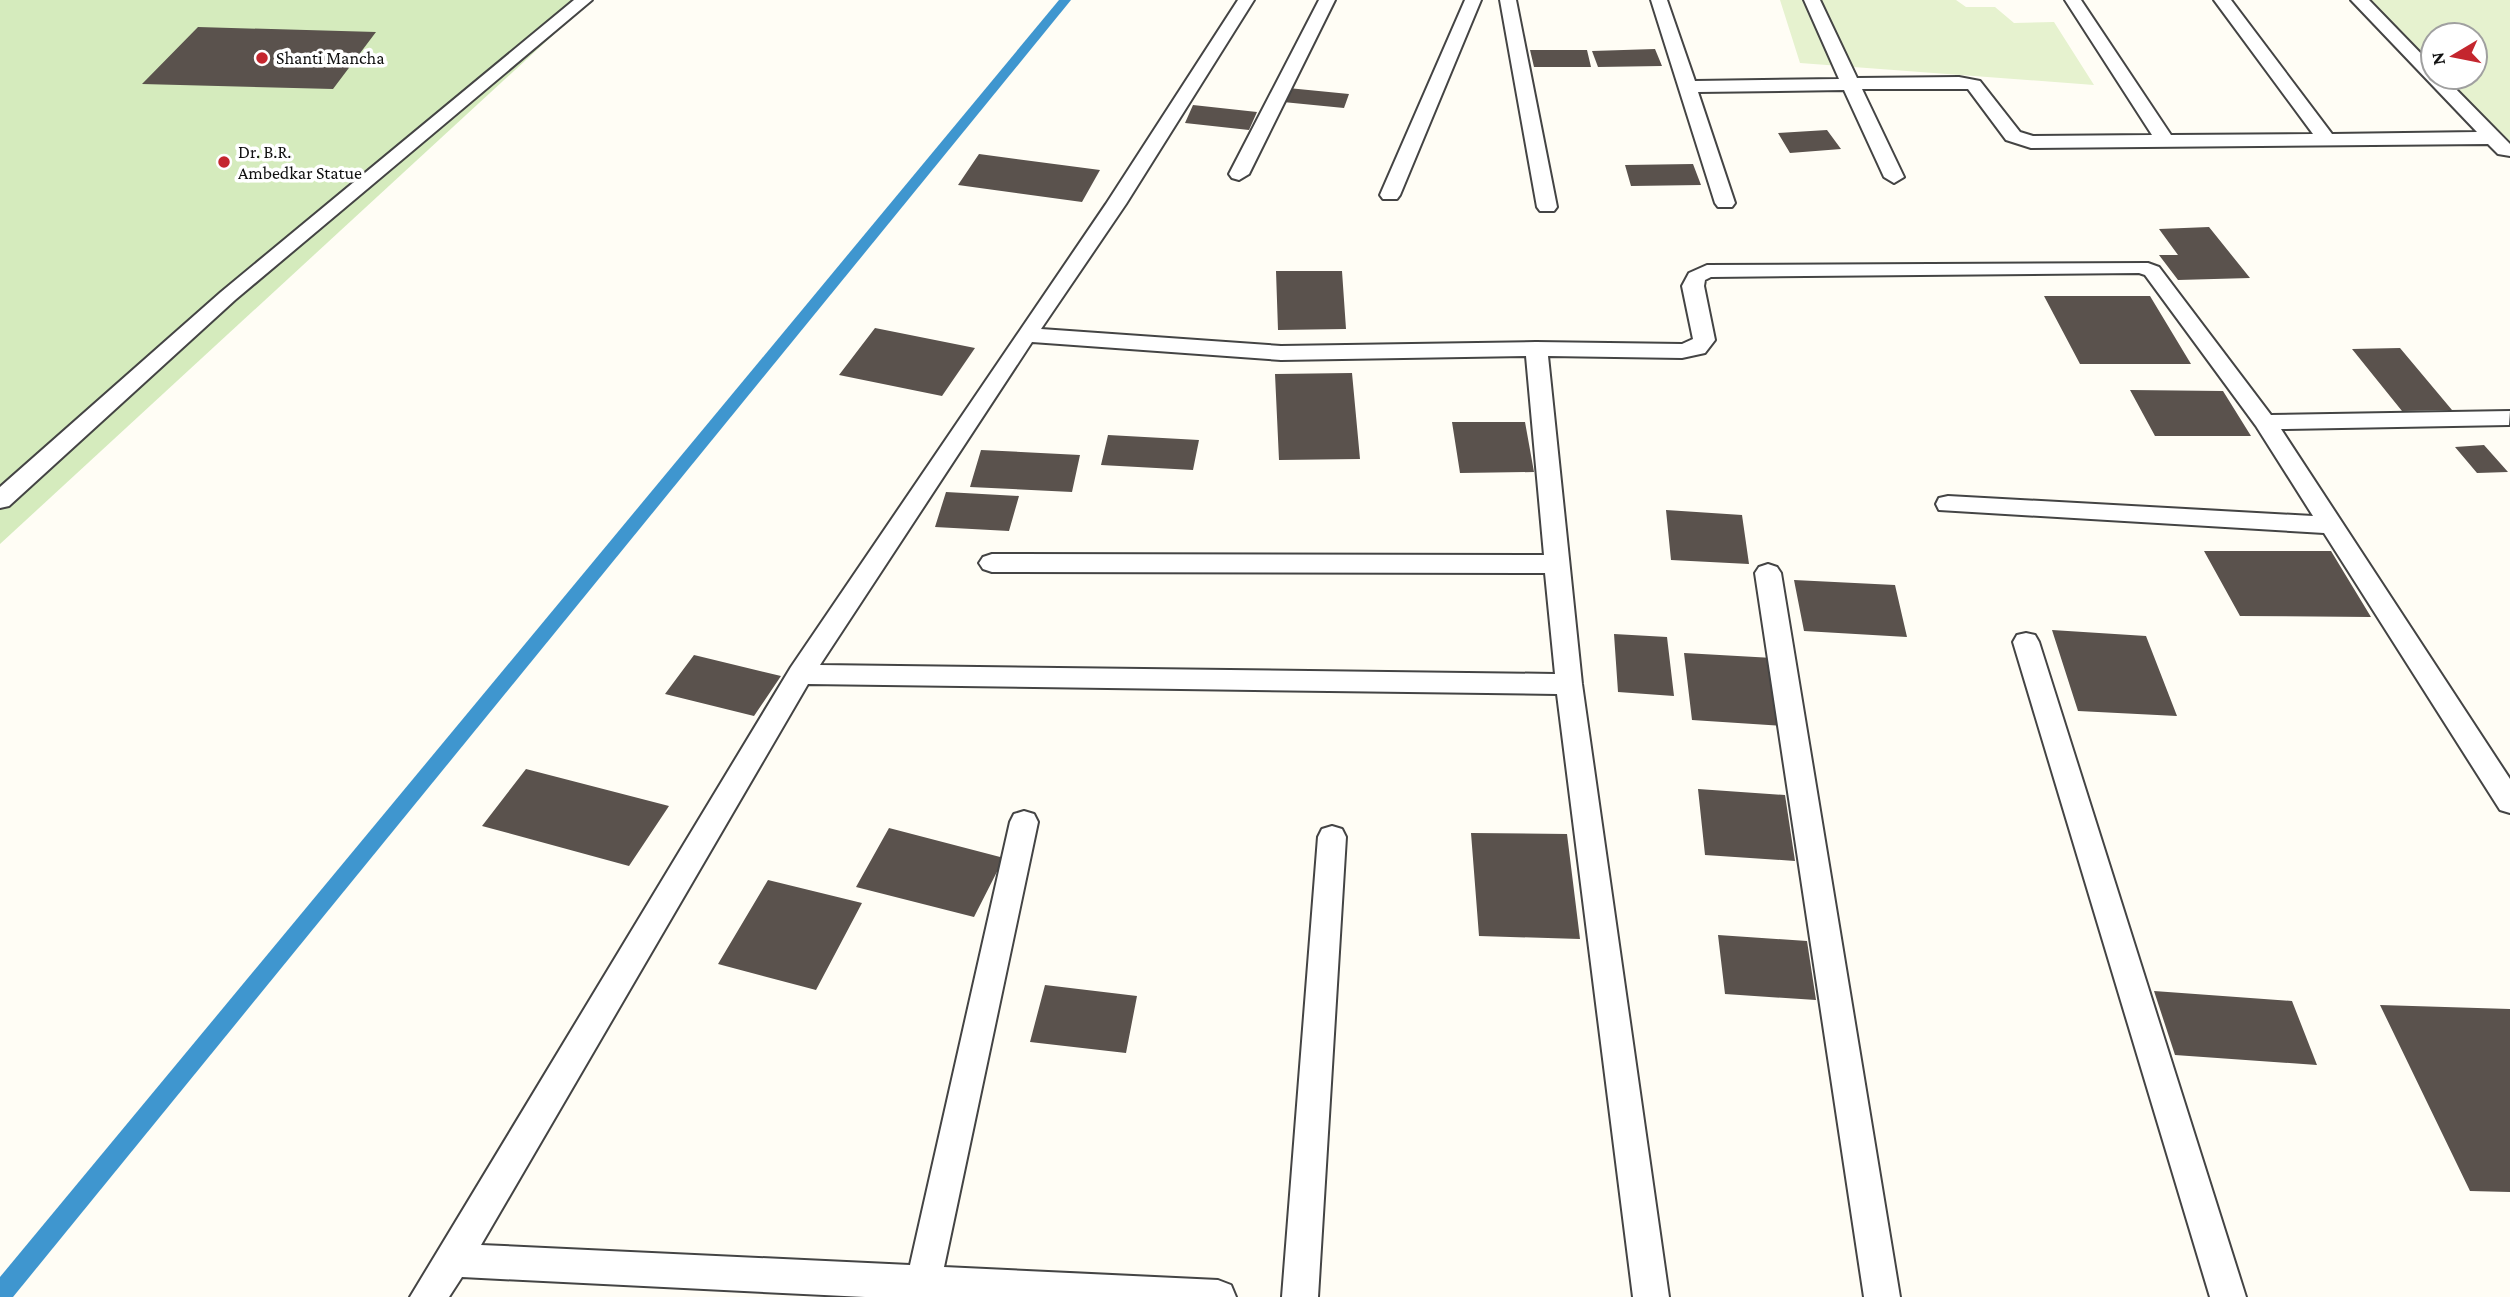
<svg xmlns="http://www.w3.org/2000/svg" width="2510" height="1297" viewBox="0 0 2510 1297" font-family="'Crimson Pro',serif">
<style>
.green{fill:#d5ebbd}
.pitch{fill:#e6f2cf}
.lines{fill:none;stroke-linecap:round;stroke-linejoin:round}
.stream{fill:#3f96cf;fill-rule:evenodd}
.building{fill:#5a524d}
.service-casing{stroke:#444;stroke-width:4}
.service{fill:#fff;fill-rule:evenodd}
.poi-dot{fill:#c4262e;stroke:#fff;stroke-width:2.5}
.labels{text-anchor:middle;stroke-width:7;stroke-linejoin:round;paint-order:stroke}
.far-poi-label{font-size:18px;fill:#111;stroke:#fff;text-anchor:start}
</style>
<rect width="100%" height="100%" fill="#fffdf5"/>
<path class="green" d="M 0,0 L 591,0 L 0,544 Z"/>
<path class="pitch" d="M 1780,0 L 1956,0 L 1966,7 L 1995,7 L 2014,23 L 2054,22 L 2094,85 L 1800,63 Z
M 2359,0 L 2510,0 L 2510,150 L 2434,77 L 2475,77 L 2475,35 L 2433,35 L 2433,76 Z"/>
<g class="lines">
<path class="stream" d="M 1059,0 L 1071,0 L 13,1297 L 0,1297 L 0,1277 Z"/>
</g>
<path class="building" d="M 198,27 L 376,32 L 333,89 L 142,84 Z
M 1655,49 L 1662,66 L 1598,67 L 1592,51 Z
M 1530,50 L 1587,50 L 1591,67 L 1534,67 Z
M 1288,88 L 1349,94 L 1344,108 L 1283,102 Z
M 1193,105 L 1257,112 L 1249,130 L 1185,123 Z
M 1827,130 L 1841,149 L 1790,153 L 1778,133 Z
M 979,154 L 1100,170 L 1082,202 L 958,185 Z
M 1693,164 L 1701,185 L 1631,186 L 1625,165 Z
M 2209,227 L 2250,278 L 2178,280 L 2159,255 L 2178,255 L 2159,229 Z
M 1276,271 L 1342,271 L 1346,329 L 1278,330 Z
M 2044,296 L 2150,296 L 2191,364 L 2080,364 Z
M 875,328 L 975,348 L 942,396 L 839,375 Z
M 2400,348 L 2452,410 L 2402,411 L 2352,349 Z
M 1352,373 L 1360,459 L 1279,460 L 1275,374 Z
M 2130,390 L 2223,391 L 2251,436 L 2155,436 Z
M 1452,422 L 1525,422 L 1534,472 L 1460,473 Z
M 1108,435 L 1199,440 L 1193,470 L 1101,465 Z
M 2484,445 L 2508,472 L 2477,473 L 2455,447 Z
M 981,450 L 1080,455 L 1072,492 L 970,487 Z
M 946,492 L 1019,496 L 1009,531 L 935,527 Z
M 1666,510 L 1742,515 L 1749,564 L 1671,560 Z
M 2204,551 L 2331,551 L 2371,617 L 2240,616 Z
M 1794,580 L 1895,585 L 1907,637 L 1804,631 Z
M 2052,630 L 2146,636 L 2177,716 L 2078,711 Z
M 1614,634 L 1667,637 L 1674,696 L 1618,692 Z
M 1684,653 L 1773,658 L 1784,726 L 1692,720 Z
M 694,655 L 781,676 L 754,716 L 665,694 Z
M 526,769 L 669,806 L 629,866 L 482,826 Z
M 1698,789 L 1785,795 L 1795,861 L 1705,855 Z
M 889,828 L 1004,858 L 974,917 L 856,887 Z
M 1471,833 L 1567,834 L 1580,939 L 1479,936 Z
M 768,880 L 862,903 L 816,990 L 718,964 Z
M 1718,935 L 1807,941 L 1816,1000 L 1725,994 Z
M 1045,985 L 1137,996 L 1126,1053 L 1030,1042 Z
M 2154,991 L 2292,1001 L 2317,1065 L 2175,1055 Z
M 2380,1005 L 2510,1009 L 2510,1192 L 2470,1191 Z"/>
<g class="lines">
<defs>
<path id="service" d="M 574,0 L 592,0 L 235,300 L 9,506 L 0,508 L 0,487 L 221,292 Z
M 1238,0 L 1254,0 L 1126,204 L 1041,329 L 1281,346 L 1536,342 L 1682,344 L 1693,339 L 1682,286 L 1689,273 L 1707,265 L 2148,263 L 2159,267 L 2271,415 L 2510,411 L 2509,425 L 2281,429 L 2510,779 L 2510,813 L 2500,810 L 2324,533 L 1939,510 L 1936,504 L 1939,498 L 1948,496 L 2313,516 L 2256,426 L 2145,275 L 2139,273 L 1711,277 L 1705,280 L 1704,286 L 1715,340 L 1705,353 L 1682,358 L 1548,356 L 1582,684 L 1669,1297 L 1633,1297 L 1557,694 L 808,684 L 481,1245 L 910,1265 L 1010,822 L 1014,814 L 1024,811 L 1034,814 L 1038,822 L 944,1267 L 1218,1280 L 1231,1285 L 1236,1297 L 865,1297 L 462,1277 L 449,1297 L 410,1297 L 791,667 L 1106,204 ZM 1032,342 L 1281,360 L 1526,356 L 1544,555 L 992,554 L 983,557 L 979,563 L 983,569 L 992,572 L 1545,573 L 1555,674 L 820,665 Z
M 1319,0 L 1335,0 L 1249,174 L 1239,180 L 1232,178 L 1229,174 Z
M 1465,0 L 1481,0 L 1400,195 L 1397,199 L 1383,199 L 1380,195 Z
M 1500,0 L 1516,0 L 1557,207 L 1554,211 L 1540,211 L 1537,207 Z
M 1651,0 L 1667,0 L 1695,81 L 1839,79 L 1804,0 L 1820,0 L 1857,78 L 1959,77 L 1980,81 L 2020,132 L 2033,136 L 2152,135 L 2065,0 L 2081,0 L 2171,135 L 2313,134 L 2214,0 L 2231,0 L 2332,134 L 2477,132 L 2351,0 L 2369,0 L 2433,66 L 2433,77 L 2444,77 L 2510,144 L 2510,156 L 2498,154 L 2488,144 L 2031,148 L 2006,140 L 1968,89 L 1862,89 L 1904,177 L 1894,183 L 1884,177 L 1844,90 L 1698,92 L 1735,203 L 1732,207 L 1718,207 L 1715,203 Z
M 1768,564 L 1777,567 L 1781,573 L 1900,1297 L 1864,1297 L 1755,573 L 1759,567 Z
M 2026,633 L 2035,635 L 2039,642 L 2246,1297 L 2210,1297 L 2013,642 L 2017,635 Z
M 1332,826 L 1342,829 L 1346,837 L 1318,1297 L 1282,1297 L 1318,837 L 1322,829 Z"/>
</defs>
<use href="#service" class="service-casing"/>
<use href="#service" class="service"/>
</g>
<g class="poi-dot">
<circle cx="262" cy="58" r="7"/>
<circle cx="224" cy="162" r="7"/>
</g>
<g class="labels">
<g class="far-poi-label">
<text x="276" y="64">Shanti Mancha</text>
<text x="238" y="158">Dr. B.R.<tspan x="238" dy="21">Ambedkar Statue</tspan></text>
</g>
</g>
<g transform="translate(2454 56) rotate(260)"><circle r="33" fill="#ffffff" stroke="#a0a0a0" stroke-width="2"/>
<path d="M0-5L12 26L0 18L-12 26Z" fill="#c4262e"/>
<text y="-10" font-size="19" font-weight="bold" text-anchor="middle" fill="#111111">N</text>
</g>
</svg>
